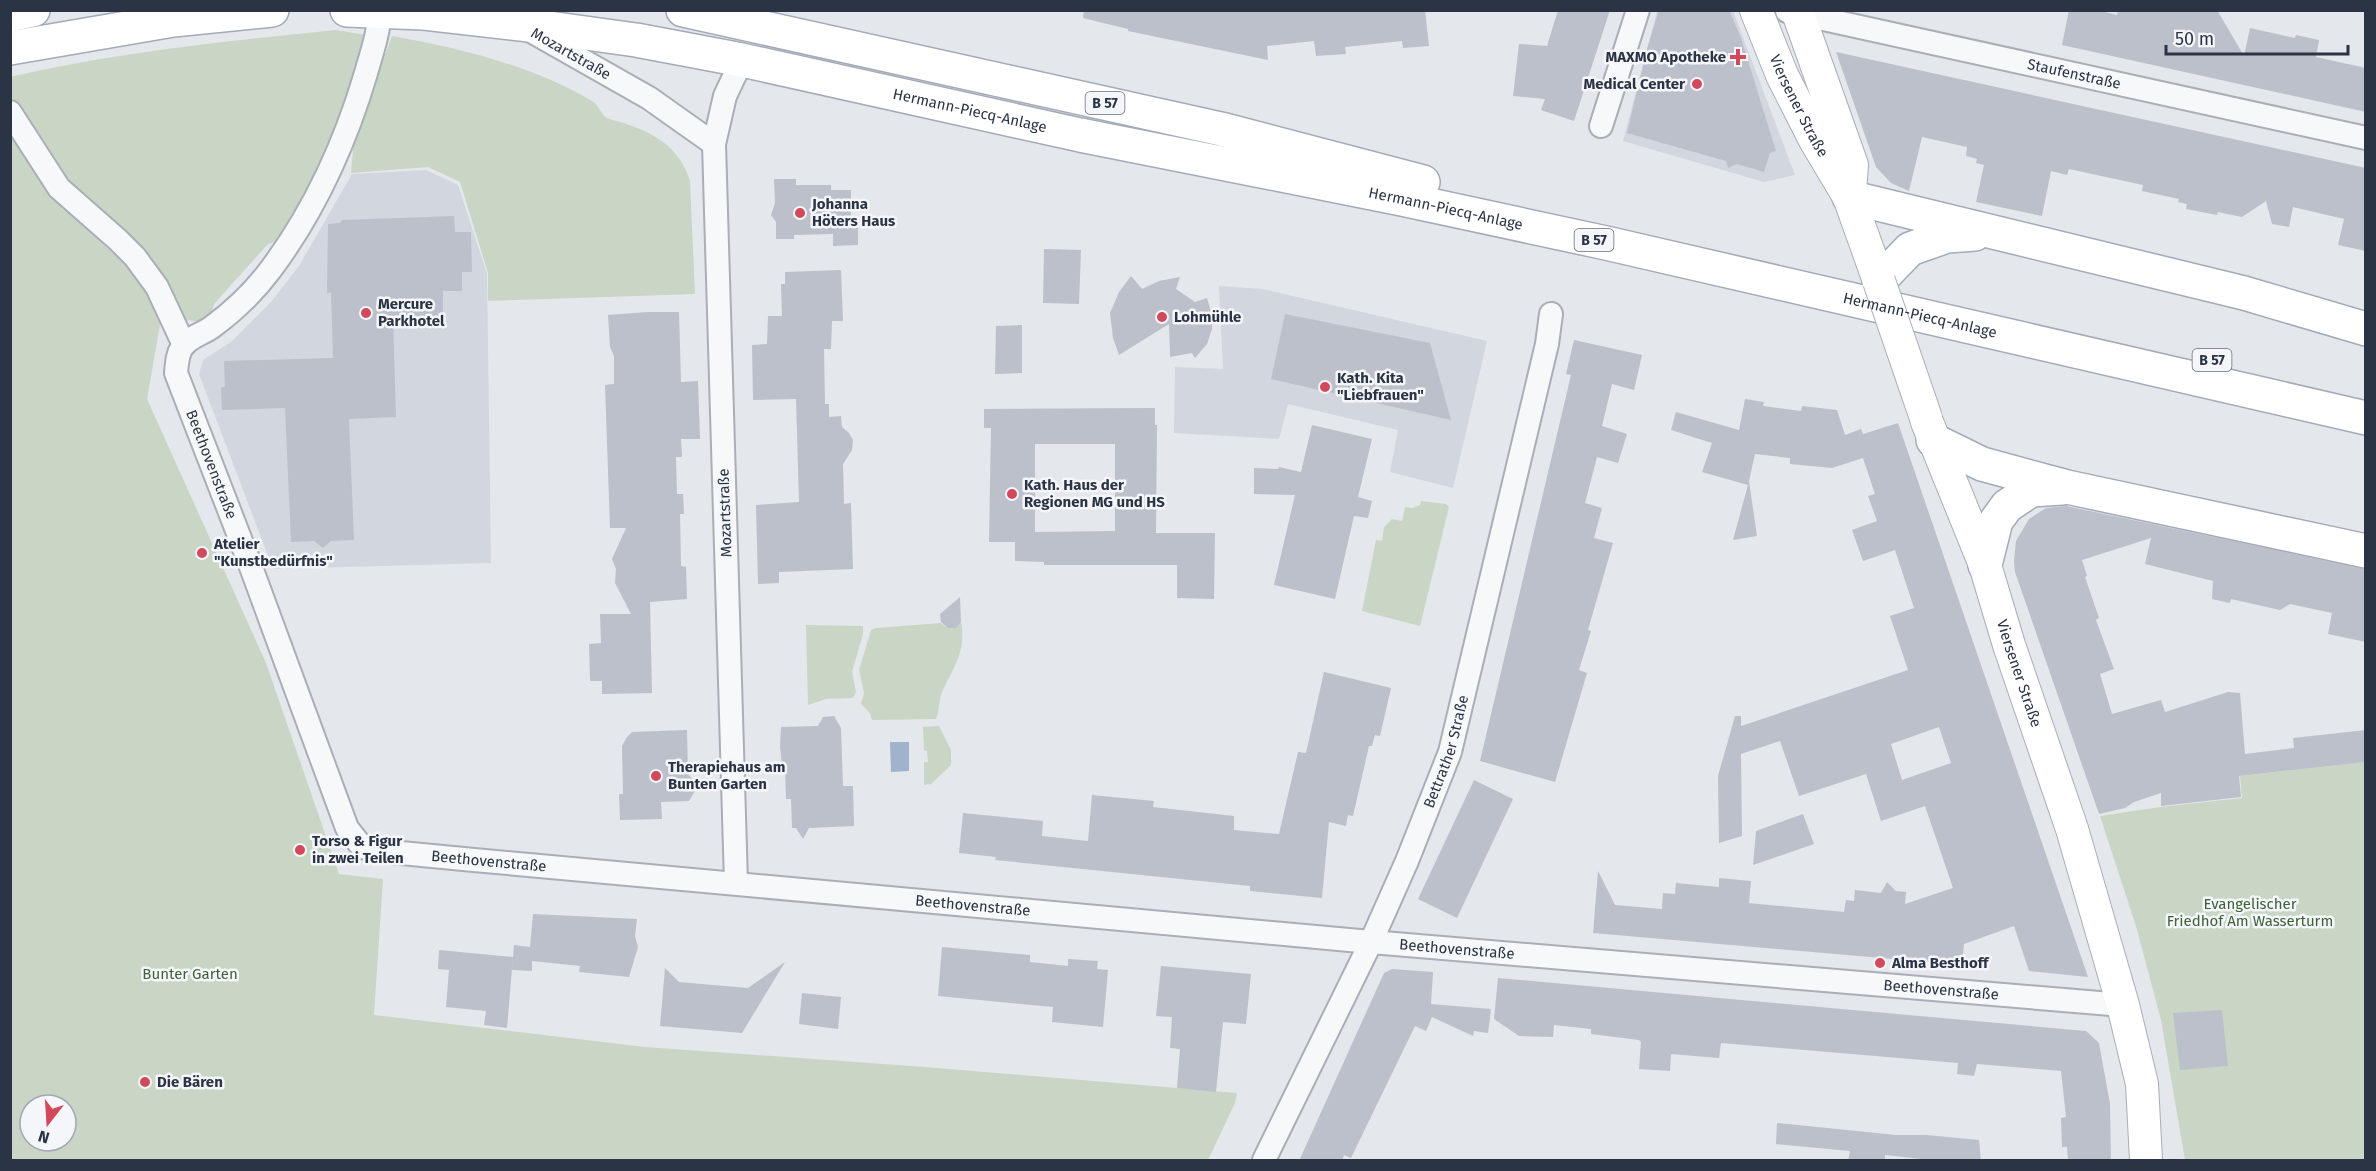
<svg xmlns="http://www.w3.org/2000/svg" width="2376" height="1171" viewBox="0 0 2376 1171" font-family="'Fira Sans',sans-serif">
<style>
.built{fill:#d2d6de}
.green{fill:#c9d6c5;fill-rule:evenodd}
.water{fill:#9fb4cc}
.building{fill:#bbc0ca;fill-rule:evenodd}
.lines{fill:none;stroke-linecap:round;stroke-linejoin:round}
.minor-casing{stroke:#a9aeb7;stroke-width:26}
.secondary-casing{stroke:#a9aeb7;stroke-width:34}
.primary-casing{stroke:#a3abb8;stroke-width:36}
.minor{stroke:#f7f8fa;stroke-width:22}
.secondary{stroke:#fff;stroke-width:32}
.primary{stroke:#fff;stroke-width:33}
.secondary-bridge-casing{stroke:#a9aeb7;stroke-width:34;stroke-linecap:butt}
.secondary-bridge{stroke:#fff;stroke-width:32}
.poi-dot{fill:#d1495b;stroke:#f4f6f9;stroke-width:2}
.labels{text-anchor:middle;stroke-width:5;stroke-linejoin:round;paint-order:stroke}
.shield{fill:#f4f6f9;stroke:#676e7b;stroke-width:1.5}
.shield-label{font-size:14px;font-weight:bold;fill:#2b3445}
.street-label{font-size:15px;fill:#2b3445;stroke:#f4f6f9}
.poi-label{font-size:15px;font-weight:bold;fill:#2b3445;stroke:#f4f6f9;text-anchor:start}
.park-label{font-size:15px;fill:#3f6138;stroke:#f4f6f9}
</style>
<rect width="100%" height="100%" fill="#e4e7ec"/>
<path class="built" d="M 1657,11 L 1733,11 L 1795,175 L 1764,182 L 1623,141 Z
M 426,170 L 458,185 L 487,274 L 491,563 L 273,569 L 199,374 L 203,360 L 231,342 L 271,302 L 299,266 L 352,174 Z
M 1219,286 L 1263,289 L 1487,341 L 1453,488 L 1390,472 L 1398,430 L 1288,404 L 1279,439 L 1174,433 L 1175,367 L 1223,369 Z"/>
<path class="green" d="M 336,30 L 366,35 L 348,102 L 309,191 L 280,240 L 268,244 L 214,304 L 211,316 L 203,322 L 186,320 L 168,281 L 144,250 L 59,173 L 11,96 L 10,77 C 118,52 226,41 336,30 Z
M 392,36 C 460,48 533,66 592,101 C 599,105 601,115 607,118 C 614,121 622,122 629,125 C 659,135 681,151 690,181 L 695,294 L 488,301 L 488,273 L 460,182 L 428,167 L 351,173 L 354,139 Z
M 11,132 L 37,176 L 56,201 L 130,269 L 159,314 L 161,319 L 147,399 L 266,663 L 339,874 L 383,879 L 374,1015 L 645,1047 L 925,1067 L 1237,1093 L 1235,1103 L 1208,1160 L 11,1160 ZM 30,1105 L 66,1105 L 66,1141 L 30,1141 Z
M 1421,501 L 1446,504 L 1449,507 L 1420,626 L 1362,611 L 1376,540 L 1382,541 L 1384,527 L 1392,519 L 1402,521 L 1405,507 L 1412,508 L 1420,505 Z
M 961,622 C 967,653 952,668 941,695 C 939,703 939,711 936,719 L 872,720 L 870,713 L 861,704 L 864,693 L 859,670 L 871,630 L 876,628 L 941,623 L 948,628 L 955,628 Z
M 806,625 L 863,626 L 863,634 L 852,672 L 856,692 L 853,698 L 826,699 L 808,705 Z
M 939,726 L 951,750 L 951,765 L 931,784 L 924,785 L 924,762 L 928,762 L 927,751 L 924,750 L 923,727 Z
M 2365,762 L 2365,1160 L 2185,1160 L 2161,1020 L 2136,926 L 2100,816 L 2160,807 L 2242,798 L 2240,776 Z"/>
<path class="water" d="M 890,742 L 909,742 L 909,771 L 891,772 Z"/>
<path class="building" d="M 1084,10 L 1425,10 L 1429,46 L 1403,48 L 1402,41 L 1345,47 L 1346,54 L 1316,56 L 1314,41 L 1267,46 L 1268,60 L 1128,31 L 1128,29 L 1083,18 Z
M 1558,10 L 1610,10 L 1574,121 L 1541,110 L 1545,99 L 1513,96 L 1519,44 L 1547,46 Z
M 1659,10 L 1729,10 L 1741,38 L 1776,151 L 1770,153 L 1764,172 L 1737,164 L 1728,168 L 1726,161 L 1627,133 L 1647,49 Z
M 2069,10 L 2097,10 L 2117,15 L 2118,10 L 2217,10 L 2244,56 L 2250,28 L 2295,38 L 2296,35 L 2319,40 L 2316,57 L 2366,68 L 2366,112 L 2062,45 Z
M 1836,52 L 2366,168 L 2366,251 L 2338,245 L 2344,219 L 2293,207 L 2289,227 L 2272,224 L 2266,201 L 2242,217 L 2218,212 L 2217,215 L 2186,209 L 2187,204 L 2178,202 L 2179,199 L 2142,191 L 2143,185 L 2069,169 L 2067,175 L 2051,171 L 2042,216 L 1976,202 L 1984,165 L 1976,163 L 1977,159 L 1966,156 L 1967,147 L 1922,137 L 1909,191 L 1891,183 L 1876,167 Z
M 774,179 L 796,179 L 796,185 L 831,185 L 831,190 L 851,190 L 851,225 L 858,225 L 858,245 L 833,246 L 833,234 L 794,235 L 794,239 L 776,239 L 776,222 L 771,215 L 775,203 Z
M 454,216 L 455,232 L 471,232 L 472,272 L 462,272 L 462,291 L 443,291 L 443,316 L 393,317 L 396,417 L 349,419 L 354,540 L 331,541 L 323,548 L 314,541 L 291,542 L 285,408 L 222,410 L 221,387 L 225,387 L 224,361 L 333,358 L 331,292 L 327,293 L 328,224 L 340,223 L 342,220 Z
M 1044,249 L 1081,250 L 1079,304 L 1043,303 Z
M 841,270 L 843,321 L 832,321 L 831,349 L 824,349 L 825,404 L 829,404 L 829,417 L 841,416 L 842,427 L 849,433 L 853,440 L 852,450 L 843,464 L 844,504 L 851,503 L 853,569 L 779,572 L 779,583 L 758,584 L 756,505 L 799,502 L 796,399 L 753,400 L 752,345 L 767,344 L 768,316 L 782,316 L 781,284 L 785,284 L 785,272 Z
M 1131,276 L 1142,289 L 1159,281 L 1180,277 L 1176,289 L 1195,302 L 1207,298 L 1212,315 L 1212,329 L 1207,344 L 1195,358 L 1192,353 L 1170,357 L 1169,324 L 1119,355 L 1113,338 L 1110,313 L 1119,292 Z
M 648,312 L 679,312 L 681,382 L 698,381 L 700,439 L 681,439 L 682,457 L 676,457 L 677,494 L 683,494 L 684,514 L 680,514 L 681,566 L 686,567 L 687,599 L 650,602 L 652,693 L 602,694 L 602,681 L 590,681 L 589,644 L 601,643 L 600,614 L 631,614 L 615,583 L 616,569 L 612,559 L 626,528 L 610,528 L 605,385 L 614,384 L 614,356 L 610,347 L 608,315 Z
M 1285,314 L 1430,343 L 1451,420 L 1271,379 Z
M 1022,325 L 1022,373 L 995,374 L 996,326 Z
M 1574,340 L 1642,355 L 1634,390 L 1612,384 L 1602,426 L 1627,434 L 1618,463 L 1597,457 L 1585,503 L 1602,508 L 1594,538 L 1613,543 L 1588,630 L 1591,631 L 1579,670 L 1587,673 L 1555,782 L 1480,761 L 1571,375 L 1566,374 Z
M 1745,399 L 1764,402 L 1763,406 L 1801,411 L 1802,406 L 1837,410 L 1845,435 L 1861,429 L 1863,434 L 1898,423 L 2088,977 L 2029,971 L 2014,926 L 1964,944 L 1962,965 L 1593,933 L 1598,871 L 1615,905 L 1662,909 L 1663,893 L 1675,894 L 1676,883 L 1719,887 L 1719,878 L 1751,881 L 1749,903 L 1844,912 L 1846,900 L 1854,901 L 1855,890 L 1881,893 L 1887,882 L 1896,891 L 1906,892 L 1905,904 L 1953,888 L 1925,806 L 1881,821 L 1866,774 L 1799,796 L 1780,741 L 1741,754 L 1742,836 L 1719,843 L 1718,776 L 1735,716 L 1741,716 L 1741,726 L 1908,670 L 1890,616 L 1914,608 L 1895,550 L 1863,561 L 1852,530 L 1877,521 L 1868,496 L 1875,494 L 1863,458 L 1832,468 L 1790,464 L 1790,458 L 1755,454 L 1749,481 L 1757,536 L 1733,540 L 1748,485 L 1702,472 L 1712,443 L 1671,430 L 1676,412 L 1739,430 ZM 1939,727 L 1951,763 L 1902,780 L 1891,744 Z
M 1155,408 L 1155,425 L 1157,425 L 1156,533 L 1215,533 L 1214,599 L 1177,598 L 1177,565 L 1044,565 L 1044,562 L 1015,561 L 1015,542 L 989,542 L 991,428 L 984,428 L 984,409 ZM 1035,444 L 1115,444 L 1115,531 L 1035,532 Z
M 1312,425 L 1372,439 L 1358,497 L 1372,501 L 1368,518 L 1354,516 L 1335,599 L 1274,585 L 1295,495 L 1254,494 L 1254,468 L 1278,469 L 1279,467 L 1301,472 Z
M 2066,506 L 2366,569 L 2366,642 L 2328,634 L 2332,613 L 2290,604 L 2280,610 L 2231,599 L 2230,603 L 2212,599 L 2213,581 L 2145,564 L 2151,538 L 2082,560 L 2087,576 L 2085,577 L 2099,618 L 2096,620 L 2114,669 L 2100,674 L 2112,714 L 2161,700 L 2165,712 L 2228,692 L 2240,693 L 2245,754 L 2294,748 L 2293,738 L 2366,730 L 2366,762 L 2239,776 L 2241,797 L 2161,806 L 2161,793 L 2134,802 L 2125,808 L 2099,814 L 2015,572 L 2014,561 L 2016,541 L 2029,519 L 2046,508 Z
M 960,597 L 961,622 L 956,628 L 948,628 L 941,622 L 940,614 Z
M 1324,672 L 1391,688 L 1380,736 L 1375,735 L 1372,746 L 1369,746 L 1353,816 L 1348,815 L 1346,826 L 1329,822 L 1322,898 L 1250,891 L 1250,886 L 995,860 L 996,857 L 959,853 L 963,813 L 1043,821 L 1042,836 L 1088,841 L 1092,795 L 1154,801 L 1153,807 L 1234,816 L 1234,830 L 1279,834 L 1298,752 L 1306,753 Z
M 834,716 L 841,728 L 843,786 L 853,786 L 854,826 L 809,828 L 803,839 L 796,828 L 792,828 L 791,799 L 786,799 L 785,766 L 782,766 L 780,747 L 781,727 L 818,726 L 823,717 Z
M 687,730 L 688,774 L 695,782 L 696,789 L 689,801 L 661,802 L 662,819 L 620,820 L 619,794 L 623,794 L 622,746 L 627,737 L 632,732 Z
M 1474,780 L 1513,799 L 1457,918 L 1418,899 Z
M 1803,814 L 1814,844 L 1753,865 L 1756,831 Z
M 533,914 L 637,919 L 635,936 L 638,947 L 629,977 L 579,972 L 580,966 L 532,961 L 532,971 L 512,970 L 514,945 L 530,947 Z
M 942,947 L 1030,955 L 1030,962 L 1068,966 L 1068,959 L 1098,961 L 1097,969 L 1108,970 L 1103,1027 L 1052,1022 L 1053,1007 L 938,996 Z
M 439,950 L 513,957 L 507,1028 L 484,1025 L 486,1011 L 446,1007 L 449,970 L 438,969 Z
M 785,962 L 742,1033 L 660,1026 L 665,968 L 679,982 L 748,988 Z
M 1161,966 L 1251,974 L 1246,1024 L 1223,1022 L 1216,1092 L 1177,1088 L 1180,1049 L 1170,1048 L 1172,1017 L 1156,1016 Z
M 1392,969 L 1433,972 L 1431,1004 L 1491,1009 L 1488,1033 L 1474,1031 L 1473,1036 L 1432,1017 L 1426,1031 L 1415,1026 L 1351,1158 L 1344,1155 L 1342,1161 L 1299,1161 L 1384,973 Z
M 1498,978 L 2086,1031 L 2099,1043 L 2110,1104 L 2111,1161 L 2068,1161 L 2067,1147 L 2062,1147 L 2061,1118 L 2066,1117 L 2061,1071 L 1977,1064 L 1974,1076 L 1957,1074 L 1958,1063 L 1721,1043 L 1719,1058 L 1671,1054 L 1670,1071 L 1639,1069 L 1641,1042 L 1639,1040 L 1591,1034 L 1591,1029 L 1554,1025 L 1553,1037 L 1519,1036 L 1494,1019 Z
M 802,993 L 841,997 L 838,1029 L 799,1024 Z
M 2222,1010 L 2228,1066 L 2180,1070 L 2173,1013 Z
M 1777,1123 L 1896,1135 L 1926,1135 L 1979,1140 L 1981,1161 L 1940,1161 L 1885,1155 L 1885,1161 L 1848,1161 L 1850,1151 L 1776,1144 Z"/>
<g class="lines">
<defs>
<g id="minor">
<path id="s1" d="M 380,10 C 379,32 372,52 366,73 C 345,144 315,210 271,269 C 254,292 235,310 212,327 C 204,333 188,338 182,347 C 177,355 177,364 176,373 L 248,559 L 347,828 L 362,847 L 380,851 L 474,860 L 1371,942 L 2123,1005"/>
<path id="s2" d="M 1787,11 L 2366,138"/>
<path id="s3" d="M 531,31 L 649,98 L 714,144"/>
<path d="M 10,112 L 59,188 L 118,240 L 135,257 L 157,287 L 184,345"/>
<path d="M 1601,126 L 1638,10"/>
<path d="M 736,883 L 714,144 L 725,96 L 742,60"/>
<path id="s4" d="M 1264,1160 L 1371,942 L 1407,861 L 1450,752 L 1547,344 L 1551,314"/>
</g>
<g id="secondary">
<path id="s5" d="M 1756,10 L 1782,75 L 1815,140 L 1849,197 L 1879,281"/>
<path d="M 1797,10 L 1852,165 L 1850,192"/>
<path id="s6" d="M 1927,422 L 1985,565 L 2009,645 L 2072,829 L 2123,1005 L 2142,1084 L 2146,1160"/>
</g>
<g id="primary">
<path id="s7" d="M 347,10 L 424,13 L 520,24 L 636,40 L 742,60 L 1080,135 L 1402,199 L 1606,243 L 2366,418"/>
<path d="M 683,10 L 1221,129 L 1423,182"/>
<path d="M 10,15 L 33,10"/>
<path d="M 10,48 L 173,20 L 272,10"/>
<path d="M 1849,197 L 2244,293 L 2366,329"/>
<path d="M 1879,281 L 1910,249 L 1947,236 L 1975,234"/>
<path d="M 1933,440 L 1982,464 L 2067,487 L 2366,551"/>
<path d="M 1985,565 L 1996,521 L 2007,506 L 2031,490 L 2062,488"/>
</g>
</defs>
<use href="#minor" class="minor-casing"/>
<use href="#secondary" class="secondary-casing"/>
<use href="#primary" class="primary-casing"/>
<use href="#minor" class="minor"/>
<use href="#secondary" class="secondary"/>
<use href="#primary" class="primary"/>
<defs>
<path id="secondary-bridge" d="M 1879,281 L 1926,418"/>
</defs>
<use href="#secondary-bridge" class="secondary-bridge-casing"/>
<use href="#secondary-bridge" class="secondary-bridge"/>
</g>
<g class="poi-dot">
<path d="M1735 48h6v6h6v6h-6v6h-6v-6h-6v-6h6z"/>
<circle cx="1697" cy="84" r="6"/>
<circle cx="800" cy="213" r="6"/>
<circle cx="366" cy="313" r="6"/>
<circle cx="1162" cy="317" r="6"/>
<circle cx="1325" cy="387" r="6"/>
<circle cx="1012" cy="494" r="6"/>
<circle cx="202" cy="553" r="6"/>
<circle cx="656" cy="776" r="6"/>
<circle cx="300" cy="850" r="6"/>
<circle cx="1880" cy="963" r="6"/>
<circle cx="145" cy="1082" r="6"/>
</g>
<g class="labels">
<g class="shield">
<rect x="1085.5" y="92" width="39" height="22" rx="4.5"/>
<rect x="1574.5" y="229" width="39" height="22" rx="4.5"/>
<rect x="2192.5" y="349" width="39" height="22" rx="4.5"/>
</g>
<g class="shield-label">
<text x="1105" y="108">B 57</text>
<text x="1594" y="245">B 57</text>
<text x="2212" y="365">B 57</text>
</g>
<g class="street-label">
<text dy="5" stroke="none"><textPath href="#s3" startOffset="46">Mozartstraße</textPath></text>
<text dy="5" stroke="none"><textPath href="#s2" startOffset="294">Staufenstraße</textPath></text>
<text dy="5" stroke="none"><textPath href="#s5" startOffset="105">Viersener Straße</textPath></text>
<text dy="5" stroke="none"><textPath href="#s7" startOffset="632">Hermann-Piecq-Anlage</textPath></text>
<text dy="5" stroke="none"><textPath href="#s7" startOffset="1118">Hermann-Piecq-Anlage</textPath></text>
<text dy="5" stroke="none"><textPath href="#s7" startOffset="1604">Hermann-Piecq-Anlage</textPath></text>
<text dy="5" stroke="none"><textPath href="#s1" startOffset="528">Beethovenstraße</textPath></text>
<text transform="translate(725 513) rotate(-92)" y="5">Mozartstraße</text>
<text dy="5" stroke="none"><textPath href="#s6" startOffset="268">Viersener Straße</textPath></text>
<text dy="5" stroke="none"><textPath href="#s4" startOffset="448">Bettrather Straße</textPath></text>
<text dy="5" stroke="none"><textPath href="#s1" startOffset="1068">Beethovenstraße</textPath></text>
<text dy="5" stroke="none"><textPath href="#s1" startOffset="1554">Beethovenstraße</textPath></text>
<text dy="5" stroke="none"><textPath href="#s1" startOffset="2040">Beethovenstraße</textPath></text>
<text dy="5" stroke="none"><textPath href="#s1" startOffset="2526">Beethovenstraße</textPath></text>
</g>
<g class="poi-label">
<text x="1726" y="62" text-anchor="end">MAXMO Apotheke</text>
<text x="1685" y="89" text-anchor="end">Medical Center</text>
<text x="812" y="209">Johanna<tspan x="812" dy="17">Höters Haus</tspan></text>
<text x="378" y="309">Mercure<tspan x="378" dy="17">Parkhotel</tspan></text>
<text x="1174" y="322">Lohmühle</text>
<text x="1337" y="383">Kath. Kita<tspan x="1337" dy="17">"Liebfrauen"</tspan></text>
<text x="1024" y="490">Kath. Haus der<tspan x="1024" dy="17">Regionen MG und HS</tspan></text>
<text x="214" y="549">Atelier<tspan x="214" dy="17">"Kunstbedürfnis"</tspan></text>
<text x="668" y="772">Therapiehaus am<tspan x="668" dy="17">Bunten Garten</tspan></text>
<text x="312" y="846">Torso &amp; Figur<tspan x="312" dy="17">in zwei Teilen</tspan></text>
<text x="1892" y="968">Alma Besthoff</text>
<text x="157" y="1087">Die Bären</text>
</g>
<g class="park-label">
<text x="2250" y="909">Evangelischer<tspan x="2250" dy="17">Friedhof Am Wasserturm</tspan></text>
<text x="190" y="979">Bunter Garten</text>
</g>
</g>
<rect width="2376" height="1171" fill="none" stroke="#2b3445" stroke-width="24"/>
<g transform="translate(48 1123) rotate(197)"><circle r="28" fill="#f4f6f9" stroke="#a4a8b1" stroke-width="1.5"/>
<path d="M0-4.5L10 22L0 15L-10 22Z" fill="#d1495b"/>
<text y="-9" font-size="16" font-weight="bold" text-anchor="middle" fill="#2b3445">N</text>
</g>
<path d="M2166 45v9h182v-9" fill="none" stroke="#2b3445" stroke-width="3"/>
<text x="2175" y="45" font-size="18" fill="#2b3445" stroke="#f4f6f9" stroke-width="4.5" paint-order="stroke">50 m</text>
</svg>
